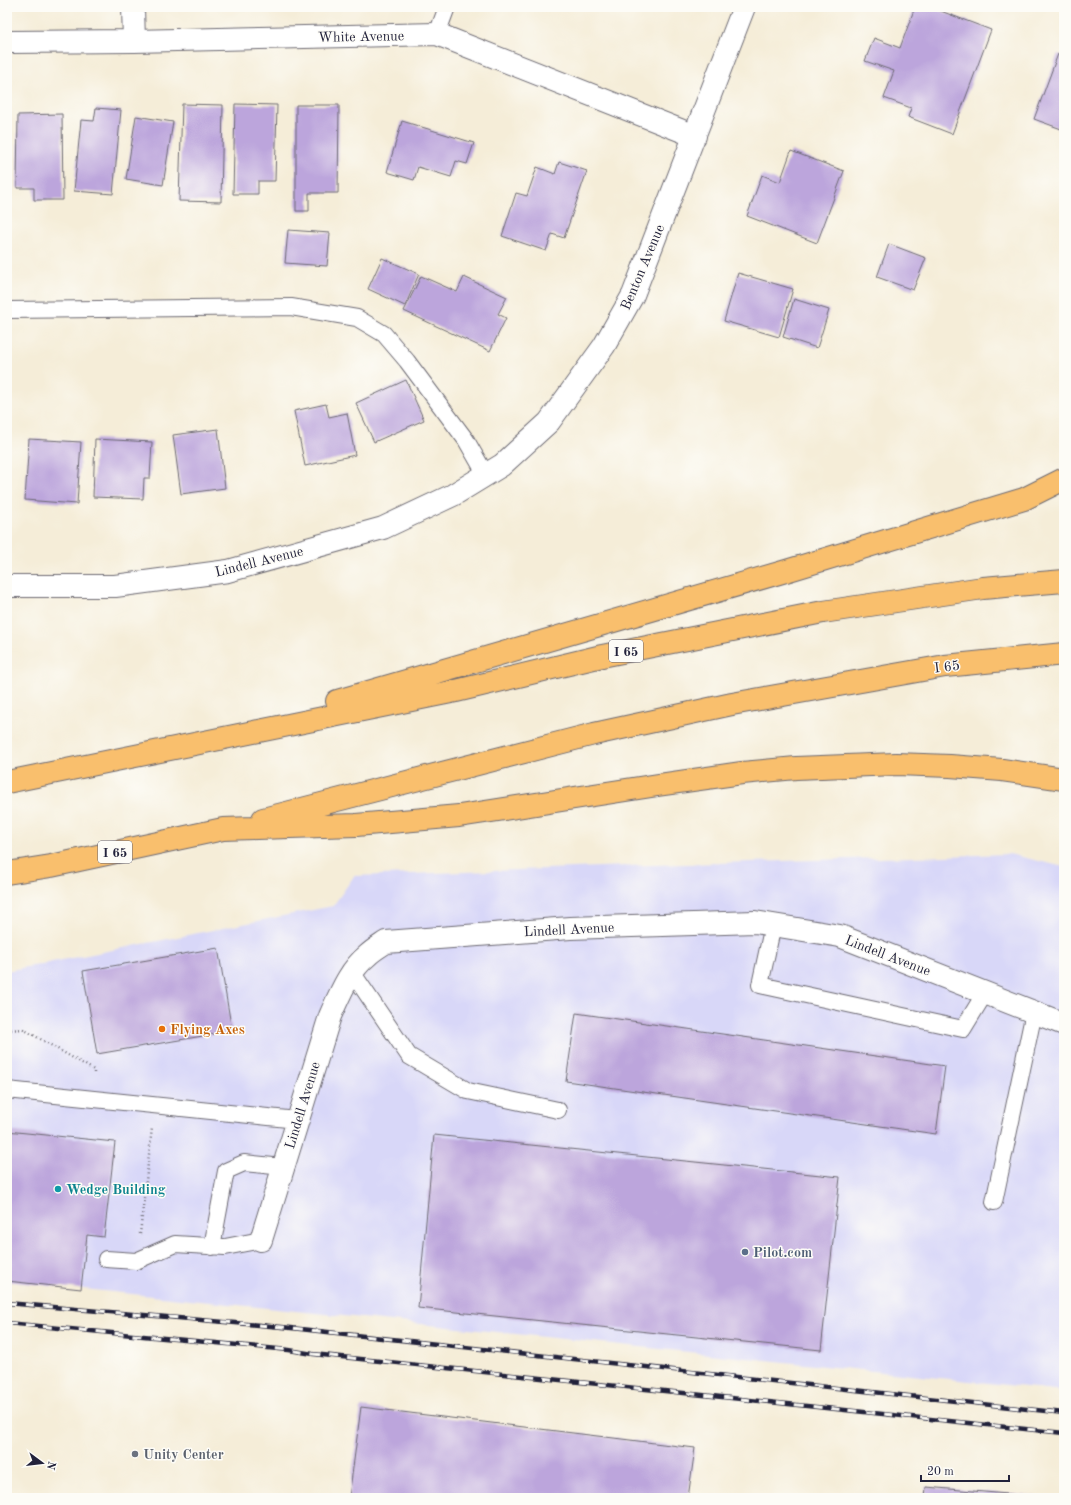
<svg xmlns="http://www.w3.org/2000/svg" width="1071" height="1505" viewBox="0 0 1071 1505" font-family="'Old Standard TT',serif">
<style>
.built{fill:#d8d7f8}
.building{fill:#bca5dc}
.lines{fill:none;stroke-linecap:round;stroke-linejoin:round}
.lane-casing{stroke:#6c6972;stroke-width:18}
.street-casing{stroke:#6c6972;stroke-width:24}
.highway-casing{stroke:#6c6972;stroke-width:24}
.path{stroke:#6c6972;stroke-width:2.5;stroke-dasharray:1 3;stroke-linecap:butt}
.lane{stroke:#fff;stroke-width:16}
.street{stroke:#fff;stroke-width:22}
.highway{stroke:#f9bf6d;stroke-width:22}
.rail-casing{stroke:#22223b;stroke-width:4.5}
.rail{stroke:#fdfcf7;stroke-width:3;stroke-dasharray:9;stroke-linecap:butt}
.food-dot{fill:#e8710a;stroke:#fdfcf7;stroke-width:1.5}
.culture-dot{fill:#0f9aa8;stroke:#fdfcf7;stroke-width:1.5}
.service-dot{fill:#5c6f8a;stroke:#fdfcf7;stroke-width:1.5}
.worship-dot{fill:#6b7280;stroke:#fdfcf7;stroke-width:1.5}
.labels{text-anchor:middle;stroke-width:3;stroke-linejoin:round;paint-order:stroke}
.shield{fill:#fdfcf7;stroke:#646373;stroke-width:1}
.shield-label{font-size:13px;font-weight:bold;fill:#22223b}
.street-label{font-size:14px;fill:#22223b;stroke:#fdfcf7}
.food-label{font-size:14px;font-weight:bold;fill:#c56008;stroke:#fdfcf7;text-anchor:start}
.culture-label{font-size:14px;font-weight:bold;fill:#0d838f;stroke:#fdfcf7;text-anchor:start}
.service-label{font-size:14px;font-weight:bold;fill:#4e5e75;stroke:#fdfcf7;text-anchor:start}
.worship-label{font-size:14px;font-weight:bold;fill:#5b616d;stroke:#fdfcf7;text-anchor:start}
</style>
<rect width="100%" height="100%" fill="#fdfcf7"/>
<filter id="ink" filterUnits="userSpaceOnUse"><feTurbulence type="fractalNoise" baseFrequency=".025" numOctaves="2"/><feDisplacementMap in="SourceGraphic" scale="8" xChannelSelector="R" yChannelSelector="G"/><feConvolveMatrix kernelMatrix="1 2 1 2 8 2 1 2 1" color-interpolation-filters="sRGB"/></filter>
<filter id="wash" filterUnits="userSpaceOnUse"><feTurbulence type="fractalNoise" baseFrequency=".012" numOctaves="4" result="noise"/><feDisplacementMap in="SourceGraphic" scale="16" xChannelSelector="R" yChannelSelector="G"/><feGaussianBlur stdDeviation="0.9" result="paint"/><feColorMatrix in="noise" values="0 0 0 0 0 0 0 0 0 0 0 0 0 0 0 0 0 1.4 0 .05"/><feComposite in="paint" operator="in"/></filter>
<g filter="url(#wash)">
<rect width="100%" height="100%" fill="#f5edd8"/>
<path class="built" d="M 1009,854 L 1064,867 L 1064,1391 L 7,1281 L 7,971 L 333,906 L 354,876 L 655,865 Z"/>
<g id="blocks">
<path class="building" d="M 915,7 L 930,7 L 991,30 L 952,134 L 908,117 L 911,108 L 884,98 L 894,71 L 865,61 L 874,38 L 900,48 Z
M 1058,54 L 1064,56 L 1064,130 L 1034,119 Z
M 182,104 L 223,105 L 221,202 L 179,201 Z
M 235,104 L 277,105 L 275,181 L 258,181 L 258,194 L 233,194 Z
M 296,105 L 339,105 L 338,193 L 309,193 L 309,211 L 296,211 Z
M 96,108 L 121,110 L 113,194 L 74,191 L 81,120 L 94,121 Z
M 62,114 L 63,200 L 34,200 L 34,188 L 17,188 L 18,115 Z
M 136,116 L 173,122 L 163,185 L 126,179 Z
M 402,121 L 474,143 L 467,164 L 456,161 L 451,177 L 418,167 L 414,180 L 387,172 Z
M 791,151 L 844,171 L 817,243 L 747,216 L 762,175 L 780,182 Z
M 559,162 L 587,171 L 564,238 L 552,234 L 546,251 L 502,236 L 516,193 L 527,196 L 537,167 L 555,174 Z
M 288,230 L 330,233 L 327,266 L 285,263 Z
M 889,244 L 926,258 L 913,290 L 877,277 Z
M 382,258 L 419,274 L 405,306 L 368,289 Z
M 738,273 L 793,289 L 779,337 L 724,321 Z
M 421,276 L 457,292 L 464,277 L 507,297 L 498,314 L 506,318 L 490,351 L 404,311 Z
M 794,299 L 829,310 L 817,348 L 783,337 Z
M 406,380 L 424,420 L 374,442 L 356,403 Z
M 326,404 L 329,417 L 347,413 L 355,455 L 305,466 L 294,411 Z
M 218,429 L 225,488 L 181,494 L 173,435 Z
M 29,439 L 81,442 L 77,504 L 25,500 Z
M 95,439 L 152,442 L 150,478 L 144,478 L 143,499 L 93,497 Z
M 218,948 L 232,1031 L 97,1054 L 83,971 Z
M 576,1013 L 945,1066 L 936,1134 L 566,1081 Z
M 7,1131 L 115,1142 L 104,1237 L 87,1235 L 81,1289 L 7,1281 Z
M 434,1135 L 840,1177 L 821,1350 L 418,1308 Z
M 361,1407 L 695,1448 L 688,1498 L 349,1498 Z
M 926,1487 L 1043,1497 L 1043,1498 L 925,1498 Z"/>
</g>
</g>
<g filter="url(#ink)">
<use href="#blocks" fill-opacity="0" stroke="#6c6972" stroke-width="1"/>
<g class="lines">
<defs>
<path id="lane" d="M 437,34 L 447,7
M 7,310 L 291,307 L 357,318 L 384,334 L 407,361 L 466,440 L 486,475
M 773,925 L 760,985 L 963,1029 L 985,993
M 352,972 L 409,1056 L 468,1091 L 558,1110
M 7,1090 L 297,1120
M 994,1202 L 1034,1012
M 212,1247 L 226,1171 L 244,1163 L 283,1167
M 106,1259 L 136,1261 L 175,1244 L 225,1247 L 261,1240"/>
<path id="street" d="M 133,7 L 134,41
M 7,42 L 134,41 L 437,34 L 695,136
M 7,586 L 115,586 L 228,571 L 383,528 L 453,495 L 502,465 L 549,422 L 604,346 L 633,295 L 744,7
M 261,1240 L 330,1016 C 340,994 349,970 368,955 C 373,950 380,946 386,942 L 570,928 L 755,922 L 840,936 L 1064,1024"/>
<path id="highway" d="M 337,701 L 786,571 L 1024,499 L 1064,479
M 7,782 L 456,691 L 602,656 L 823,612 L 983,588 L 1064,581
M 263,819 L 594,734 L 732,704 L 945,666 L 1064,654
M 7,873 L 51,866 L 223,829 L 356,825 L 459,816 L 658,785 L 742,773 L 796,768 L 896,764 L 950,766 L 1002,770 L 1064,779"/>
</defs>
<use href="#lane" class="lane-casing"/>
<use href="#street" class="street-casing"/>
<use href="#highway" class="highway-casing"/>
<path class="path" d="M 7,1030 L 23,1029 L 94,1070 L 94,1075
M 140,1234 L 152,1128"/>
<use href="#lane" class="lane"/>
<use href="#street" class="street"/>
<use href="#highway" class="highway"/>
<defs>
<path id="rail" d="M 7,1303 L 282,1327 L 1064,1413
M 7,1323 L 289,1350 L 313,1354 L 1064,1433"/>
</defs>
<use href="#rail" class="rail-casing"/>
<use href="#rail" class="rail"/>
</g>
</g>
<circle class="food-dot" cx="162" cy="1029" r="4"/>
<circle class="culture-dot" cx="58" cy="1189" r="4"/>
<circle class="service-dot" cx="745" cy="1252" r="4"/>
<circle class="worship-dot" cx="135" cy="1454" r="4"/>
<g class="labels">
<g class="shield">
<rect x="609" y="640" width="34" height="22" rx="3"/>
<rect x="98" y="841" width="34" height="22" rx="3"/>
</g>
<g class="shield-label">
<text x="626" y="656">I 65</text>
<text x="115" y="857">I 65</text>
</g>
<g class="street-label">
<text transform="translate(361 36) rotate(-1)" y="5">White Avenue</text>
<text transform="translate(642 267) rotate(-67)" y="5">Benton Avenue</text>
<text transform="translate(259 561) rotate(-14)" y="5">Lindell Avenue</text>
<text transform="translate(947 666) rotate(-7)" y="5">I 65</text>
<text transform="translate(569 929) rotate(-3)" y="5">Lindell Avenue</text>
<text transform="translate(888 955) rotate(21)" y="5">Lindell Avenue</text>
<text transform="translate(302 1105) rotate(-73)" y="5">Lindell Avenue</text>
</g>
<g class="food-label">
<text x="170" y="1034">Flying Axes</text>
</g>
<g class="culture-label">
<text x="66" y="1194">Wedge Building</text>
</g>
<g class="service-label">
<text x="753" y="1257">Pilot.com</text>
</g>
<g class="worship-label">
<text x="143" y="1459">Unity Center</text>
</g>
</g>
<rect width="1071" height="1505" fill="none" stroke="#fdfcf7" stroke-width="24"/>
<g transform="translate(42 1463) rotate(105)" stroke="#fdfcf7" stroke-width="3" paint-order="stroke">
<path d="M0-3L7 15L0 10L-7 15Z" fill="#22223b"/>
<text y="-6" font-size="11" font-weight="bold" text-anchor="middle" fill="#22223b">N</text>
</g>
<path d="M921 1475v6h88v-6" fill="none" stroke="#22223b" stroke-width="2"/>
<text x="927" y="1475" font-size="12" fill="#22223b" stroke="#fdfcf7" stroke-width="3" paint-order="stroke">20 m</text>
</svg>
